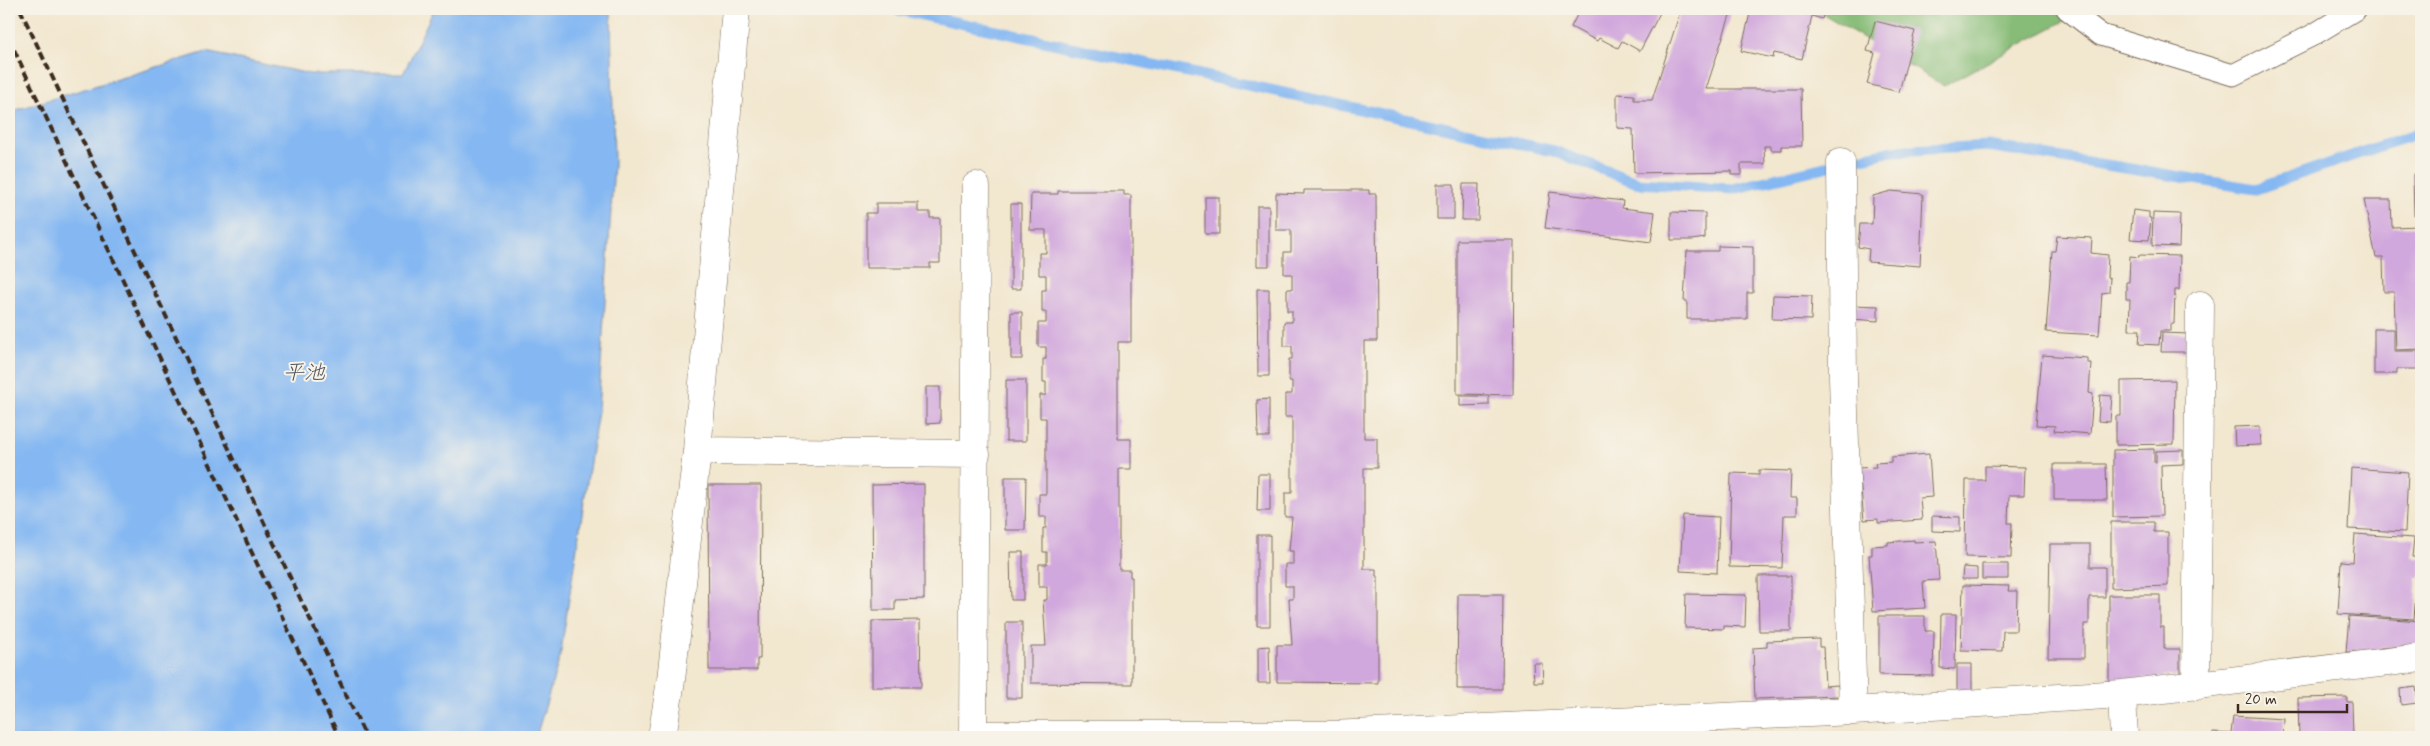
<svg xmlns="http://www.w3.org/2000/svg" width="2430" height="746" viewBox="0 0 2430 746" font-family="Mynerve,'Klee One',sans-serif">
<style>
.forest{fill:#86bc77;stroke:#60734a}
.water{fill:#85b8f2;stroke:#607188}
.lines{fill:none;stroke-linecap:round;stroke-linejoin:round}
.stream{stroke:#85b8f2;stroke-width:11}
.building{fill:#d1a8dd}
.service-casing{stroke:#7b6c5c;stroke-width:23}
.minor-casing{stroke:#7b6c5c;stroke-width:29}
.service{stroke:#fff;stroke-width:21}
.minor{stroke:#fff;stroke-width:28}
.rail{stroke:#3b2a1e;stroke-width:4;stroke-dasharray:8 4;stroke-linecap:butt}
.labels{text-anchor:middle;stroke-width:4;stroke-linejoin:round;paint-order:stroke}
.water-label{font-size:21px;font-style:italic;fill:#51555e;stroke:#f7f3e8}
</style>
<rect width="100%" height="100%" fill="#f7f3e8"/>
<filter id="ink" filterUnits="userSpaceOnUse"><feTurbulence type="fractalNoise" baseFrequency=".02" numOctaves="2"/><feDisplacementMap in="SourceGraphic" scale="10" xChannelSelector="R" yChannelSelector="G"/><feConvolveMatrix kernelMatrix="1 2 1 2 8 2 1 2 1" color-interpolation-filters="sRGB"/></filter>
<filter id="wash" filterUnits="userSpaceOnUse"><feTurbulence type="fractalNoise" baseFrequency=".0096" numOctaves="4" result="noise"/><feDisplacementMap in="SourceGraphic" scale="20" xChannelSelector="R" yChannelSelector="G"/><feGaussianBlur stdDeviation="1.12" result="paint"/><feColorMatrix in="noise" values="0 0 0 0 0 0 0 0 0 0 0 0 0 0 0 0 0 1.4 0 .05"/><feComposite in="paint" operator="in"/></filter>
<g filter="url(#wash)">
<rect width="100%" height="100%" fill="#f2e7cf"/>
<path class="forest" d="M 1815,9 L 2086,9 L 1944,86 Z"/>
<path class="water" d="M 434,9 L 611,9 L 614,164 L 598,411 L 560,657 L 536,737 L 9,737 L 9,112 L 206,52 L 310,74 L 403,74 Z"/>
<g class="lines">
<path class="stream" d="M 895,9 L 1554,151 L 1638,183 L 1733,189 L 1892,151 L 1988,146 L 2256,189 L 2421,132"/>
</g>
<g id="blocks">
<path class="building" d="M 1580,9 L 1662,9 L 1640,51 L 1622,41 L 1618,48 L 1599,38 L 1597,41 L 1571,27 Z
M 1681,9 L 1732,9 L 1706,89 L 1801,89 L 1802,146 L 1781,146 L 1781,150 L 1771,150 L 1771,146 L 1764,146 L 1765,164 L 1741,164 L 1741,175 L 1732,175 L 1732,171 L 1634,173 L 1633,129 L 1617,128 L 1617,94 L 1634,95 L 1634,100 L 1652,100 Z
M 1751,9 L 1825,9 L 1822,19 L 1812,16 L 1802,59 L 1774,53 L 1773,58 L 1741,51 Z
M 1875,21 L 1915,31 L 1899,92 L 1867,84 L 1875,53 L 1867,51 Z
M 2421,172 L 2421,216 L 2414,216 L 2413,174 Z
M 1437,184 L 1454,184 L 1454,219 L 1437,219 Z
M 1463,184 L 1479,184 L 1478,220 L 1462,220 Z
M 1304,190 L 1369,190 L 1369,194 L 1376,194 L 1377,341 L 1364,341 L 1364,438 L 1377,438 L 1377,468 L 1364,468 L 1364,569 L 1376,569 L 1376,576 L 1378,576 L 1378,683 L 1277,682 L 1277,645 L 1292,645 L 1289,599 L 1293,599 L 1293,586 L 1285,586 L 1285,564 L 1293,564 L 1293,551 L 1289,551 L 1292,517 L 1285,517 L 1285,493 L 1292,493 L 1292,417 L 1285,417 L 1285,394 L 1292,394 L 1292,381 L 1289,381 L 1289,359 L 1292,359 L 1292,346 L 1284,346 L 1284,322 L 1292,322 L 1292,311 L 1287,311 L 1287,289 L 1292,289 L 1292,274 L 1284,274 L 1284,252 L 1291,252 L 1291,230 L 1276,230 L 1276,193 L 1304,194 Z
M 1058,191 L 1124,191 L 1124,195 L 1131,195 L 1131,342 L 1118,342 L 1118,439 L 1131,439 L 1131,469 L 1119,469 L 1119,570 L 1130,570 L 1130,577 L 1132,577 L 1132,684 L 1031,683 L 1031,646 L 1046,646 L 1043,600 L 1047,600 L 1047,587 L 1039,587 L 1039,564 L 1047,564 L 1047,552 L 1043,552 L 1043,528 L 1046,528 L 1046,517 L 1039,517 L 1039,494 L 1046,494 L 1046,418 L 1040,418 L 1040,395 L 1046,395 L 1046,382 L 1043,382 L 1043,359 L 1046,359 L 1046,347 L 1038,347 L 1038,323 L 1046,323 L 1046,312 L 1042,312 L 1042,290 L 1046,290 L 1046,275 L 1039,275 L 1039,253 L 1046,253 L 1046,230 L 1030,230 L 1031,194 L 1058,194 Z
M 1891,191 L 1923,194 L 1920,266 L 1868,262 L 1869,249 L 1858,247 L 1860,224 L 1872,224 L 1873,196 Z
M 1550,192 L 1623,201 L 1622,208 L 1655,212 L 1651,242 L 1545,228 Z
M 1205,197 L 1219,197 L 1219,234 L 1205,234 Z
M 2364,200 L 2391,200 L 2392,227 L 2421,226 L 2421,349 L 2396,350 L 2394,292 L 2384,292 L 2383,257 L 2376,257 Z
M 876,203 L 918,203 L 918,212 L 930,212 L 930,218 L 940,218 L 940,263 L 930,263 L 930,268 L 866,268 L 866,213 L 876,213 Z
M 1011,204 L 1021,204 L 1021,289 L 1011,289 Z
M 1257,206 L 1269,206 L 1269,266 L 1257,266 Z
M 2133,210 L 2149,212 L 2149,218 L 2151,218 L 2149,240 L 2130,239 Z
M 1671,212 L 1705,213 L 1705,238 L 1692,240 L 1671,240 Z
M 2153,213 L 2180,214 L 2179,247 L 2152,246 Z
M 2057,236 L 2092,238 L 2091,253 L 2108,255 L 2107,277 L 2110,278 L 2109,292 L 2102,293 L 2099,335 L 2046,332 L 2052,251 L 2055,251 Z
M 1457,240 L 1514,240 L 1513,395 L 1457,394 Z
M 1718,246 L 1753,247 L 1753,293 L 1747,293 L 1747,319 L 1687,319 L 1687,301 L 1684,301 L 1687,251 L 1718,251 Z
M 2139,255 L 2180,256 L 2179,290 L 2175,290 L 2174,324 L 2171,324 L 2171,331 L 2160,331 L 2159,345 L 2139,344 L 2140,330 L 2129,330 L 2130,299 L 2126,299 L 2126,282 L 2129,282 L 2130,256 L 2139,257 Z
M 1257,289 L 1269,289 L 1269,376 L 1258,376 Z
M 1773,295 L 1812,296 L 1811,320 L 1772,319 Z
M 1853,305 L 1878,306 L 1878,321 L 1852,319 Z
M 1011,312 L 1022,312 L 1022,359 L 1011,359 Z
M 2374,329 L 2394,329 L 2394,351 L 2418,351 L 2418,369 L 2397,369 L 2397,374 L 2374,374 Z
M 2162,333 L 2189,334 L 2188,352 L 2161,352 Z
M 2042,355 L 2087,358 L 2087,363 L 2091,363 L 2089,393 L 2093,394 L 2090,434 L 2054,431 L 2055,426 L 2036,425 Z
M 1006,380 L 1026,380 L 1026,441 L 1006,441 Z
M 2175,380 L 2174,444 L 2116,445 L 2116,416 L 2121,416 L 2121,381 Z
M 926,387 L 940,387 L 940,423 L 926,424 Z
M 2100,395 L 2112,396 L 2110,422 L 2098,421 Z
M 1460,396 L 1489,396 L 1489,405 L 1460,406 Z
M 1269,399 L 1269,437 L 1258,437 L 1257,400 Z
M 2260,426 L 2261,445 L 2235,446 L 2234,427 Z
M 2154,449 L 2154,462 L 2156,462 L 2156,451 L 2183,450 L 2183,464 L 2161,465 L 2162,516 L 2113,517 L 2113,450 Z
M 1929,454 L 1932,497 L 1920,498 L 1922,520 L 1878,523 L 1878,519 L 1864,520 L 1859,468 L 1876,467 L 1875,463 L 1891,462 L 1891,457 Z
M 2054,464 L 2106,464 L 2107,500 L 2054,500 Z
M 1985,466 L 2025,467 L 2024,495 L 2009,495 L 2008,523 L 2012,523 L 2011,558 L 1965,557 L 1966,480 L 1985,480 Z
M 2351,468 L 2408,472 L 2405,532 L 2348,529 Z
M 1759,470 L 1791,471 L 1790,498 L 1797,498 L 1797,515 L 1784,515 L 1782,568 L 1729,567 L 1731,473 L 1759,474 Z
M 1258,474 L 1270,474 L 1270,511 L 1257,511 Z
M 1005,477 L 1026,477 L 1025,530 L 1005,530 Z
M 924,484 L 924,599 L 895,600 L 895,610 L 873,610 L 872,485 Z
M 708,485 L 761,485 L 760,659 L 757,659 L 757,670 L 709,670 Z
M 1683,515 L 1719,517 L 1717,573 L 1680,571 Z
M 1932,516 L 1960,517 L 1960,532 L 1932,531 Z
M 2111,522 L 2154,522 L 2154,532 L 2168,532 L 2168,586 L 2111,588 Z
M 2355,534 L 2414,538 L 2412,557 L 2421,558 L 2421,577 L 2417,577 L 2414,619 L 2338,614 L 2341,561 L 2353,562 Z
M 1257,535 L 1270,535 L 1270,626 L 1257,626 Z
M 1914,540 L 1914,542 L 1936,541 L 1939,580 L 1923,581 L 1925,608 L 1873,611 L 1869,555 L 1872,555 L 1872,546 L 1888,545 L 1888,542 Z
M 2050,544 L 2090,544 L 2090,567 L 2105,567 L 2105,597 L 2089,597 L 2089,624 L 2084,624 L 2084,658 L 2048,658 Z
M 1010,552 L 1023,552 L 1023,600 L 1011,600 Z
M 1982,564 L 2008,564 L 2008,579 L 1982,579 Z
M 1963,567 L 1977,568 L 1977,579 L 1962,579 Z
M 1758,576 L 1791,576 L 1791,631 L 1759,631 Z
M 1963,585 L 2009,586 L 2008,591 L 2017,591 L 2016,631 L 2003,631 L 2002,651 L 1961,650 Z
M 1458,594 L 1503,594 L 1502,689 L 1457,689 Z
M 1686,594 L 1746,595 L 1745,627 L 1724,626 L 1724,629 L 1685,628 Z
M 2109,595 L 2160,595 L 2160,627 L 2164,627 L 2164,649 L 2180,649 L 2180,675 L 2109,683 Z
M 1941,614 L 1956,614 L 1955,669 L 1940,668 Z
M 1879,616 L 1925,616 L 1925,631 L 1934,631 L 1933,676 L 1879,675 Z
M 2349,616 L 2421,621 L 2421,645 L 2380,648 L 2380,651 L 2346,652 Z
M 920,620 L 921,687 L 872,687 L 872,621 Z
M 1006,622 L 1022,622 L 1022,698 L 1006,698 Z
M 1819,639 L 1819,647 L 1823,647 L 1825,686 L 1838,685 L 1839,696 L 1755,699 L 1753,648 L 1767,647 L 1767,641 Z
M 1269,646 L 1270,683 L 1258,683 L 1258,647 Z
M 1533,663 L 1542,663 L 1543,682 L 1534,682 Z
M 1957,664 L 1972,664 L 1972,693 L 1957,693 Z
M 2416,687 L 2418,703 L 2401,705 L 2400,689 Z
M 2347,697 L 2347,702 L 2352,702 L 2353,737 L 2299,737 L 2298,698 Z
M 2233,716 L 2284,719 L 2283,737 L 2213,737 L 2213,733 L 2231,734 Z"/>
</g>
</g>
<g filter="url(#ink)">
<use href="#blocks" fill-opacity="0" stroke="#7b6c5c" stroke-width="1"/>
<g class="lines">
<defs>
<path id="service" d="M 2067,9 L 2101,35 L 2233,75 L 2313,35 L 2356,9"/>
<path id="minor" d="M 1841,162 L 1843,377 L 1853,711
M 697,451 L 976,454
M 2196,686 L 2200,305
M 2122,694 L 2124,737
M 973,735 L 1331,735
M 662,737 L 671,680 L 697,451 L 736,9
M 973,737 L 976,186
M 1331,737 L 1331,735 L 1853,711 L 2122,694 L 2421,658"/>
</defs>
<use href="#service" class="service-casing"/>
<use href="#minor" class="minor-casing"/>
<use href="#service" class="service"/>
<use href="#minor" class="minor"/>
<path class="rail" d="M 20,9 L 366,737
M 9,39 L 339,737"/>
</g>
</g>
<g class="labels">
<g class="water-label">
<text x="304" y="379">平池</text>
</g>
</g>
<rect width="2430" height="746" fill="none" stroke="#f7f3e8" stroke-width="30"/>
<path d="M2238 704v8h109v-8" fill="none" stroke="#3b2a1e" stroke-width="2.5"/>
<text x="2245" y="704" font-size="15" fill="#3b2a1e" stroke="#f7f3e8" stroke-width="4" paint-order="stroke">20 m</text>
</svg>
